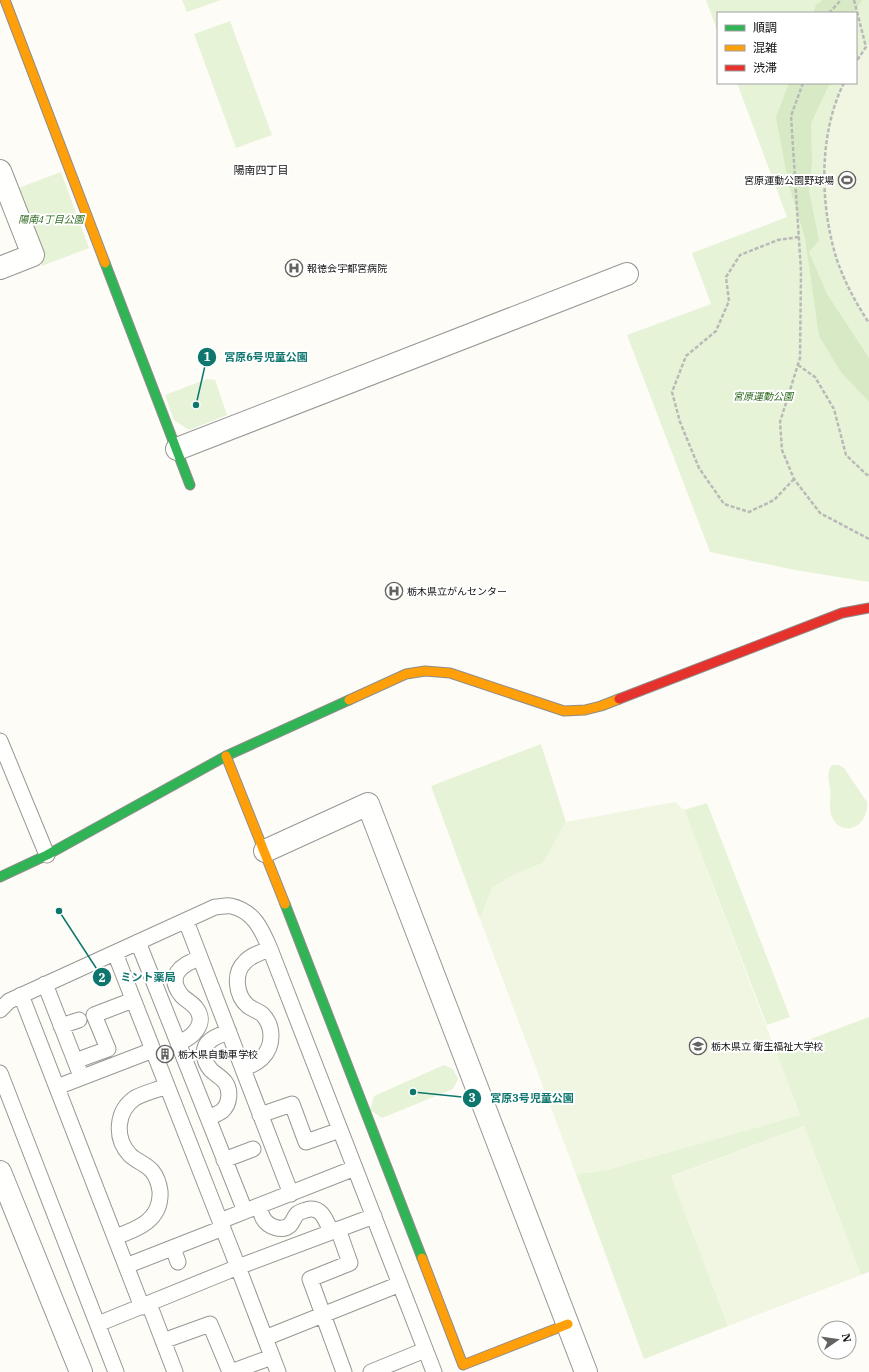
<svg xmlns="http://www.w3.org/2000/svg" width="869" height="1372" viewBox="0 0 869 1372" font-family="'IBM Plex Serif','Noto Sans JP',serif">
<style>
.green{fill:#e7f3d7}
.forest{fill:#d8eac5}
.pitch{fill:#f0f6e1}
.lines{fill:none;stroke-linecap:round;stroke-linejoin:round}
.lane-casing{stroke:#979795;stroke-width:17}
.street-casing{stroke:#979795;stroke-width:24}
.fast-casing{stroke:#8e8d8b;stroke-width:11}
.slow-casing{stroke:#8e8d8b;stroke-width:11}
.jam-casing{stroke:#8e8d8b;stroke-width:11}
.path{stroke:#b9b9b8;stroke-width:2.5;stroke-dasharray:4 2;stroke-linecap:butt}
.lane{stroke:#fffffe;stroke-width:15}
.street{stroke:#fffffe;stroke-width:22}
.fast{stroke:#30b455;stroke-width:9}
.slow{stroke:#ff9f0a;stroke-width:9}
.jam{stroke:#e5322d;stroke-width:9}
.labels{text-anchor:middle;stroke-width:4;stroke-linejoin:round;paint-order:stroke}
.poi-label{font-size:10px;fill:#111;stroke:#fff;text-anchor:start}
.park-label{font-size:10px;font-style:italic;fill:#2f6b1f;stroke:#fff}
.neighbourhood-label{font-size:11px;fill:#111;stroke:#fff}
.leader{fill:none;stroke:#0f766e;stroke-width:1.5}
.callout-dot{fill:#0f766e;stroke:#fff;stroke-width:1.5}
.mark-label{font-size:12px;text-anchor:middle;font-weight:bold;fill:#fff}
.callout-label{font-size:11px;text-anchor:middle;font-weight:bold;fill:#0f766e;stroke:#fff;stroke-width:4;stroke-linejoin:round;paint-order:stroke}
</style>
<rect width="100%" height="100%" fill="#fdfcf7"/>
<path class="green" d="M 182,0 L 221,0 L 187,12 Z
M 706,0 L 869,0 L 869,582 L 795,570 L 710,552 L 627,335 L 711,304 L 692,253 L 787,217 L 737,83 L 856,83 L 856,13 L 718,13 L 718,33 Z
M 230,21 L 272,135 L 236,148 L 194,34 Z
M 61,172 L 89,248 L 42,266 L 13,190 Z
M 207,379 L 215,380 L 227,415 L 189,430 L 174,420 L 165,395 Z
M 541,744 L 566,822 L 543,863 L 514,875 L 492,888 L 480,919 L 431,786 Z
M 832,765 L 839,765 L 844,768 L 867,802 C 869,829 839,839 831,814 C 829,806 831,797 830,789 C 829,780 826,773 832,765 Z
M 707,803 L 790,1017 L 767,1025 L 684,810 Z
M 869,1017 L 869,1272 L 861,1275 L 804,1126 L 672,1176 L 728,1326 L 644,1359 L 576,1174 L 606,1170 L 800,1115 L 776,1052 Z
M 444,1065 L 453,1069 L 458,1079 L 453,1089 L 382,1118 L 370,1110 L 374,1096 Z"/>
<path class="forest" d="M 823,0 L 862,0 L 854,13 L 813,13 L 816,5 Z
M 789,83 L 830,83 L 811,123 L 812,161 L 809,190 L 819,240 L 809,252 L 827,294 L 869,358 L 869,402 L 841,372 L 819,336 L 805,238 L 788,182 L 776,117 Z"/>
<path class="pitch" d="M 869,44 L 869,323 C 856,303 845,283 837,260 C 820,207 818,134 844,83 L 856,83 L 856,62 Z
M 675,802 L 684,810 L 800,1115 L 606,1170 L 576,1174 L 480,919 L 492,888 L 509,877 L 543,863 L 566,822 Z
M 804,1126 L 861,1275 L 728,1326 L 671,1177 Z"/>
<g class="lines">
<defs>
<path id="lane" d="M 0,741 L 47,855
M 186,921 L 291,1194
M 138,942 L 245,1211
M 115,953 L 238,1267 L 278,1372
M 45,984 L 79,1071
M 21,995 L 142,1307
M 0,1010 L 9,1001 L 215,907 C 220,907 226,905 231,906 C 254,911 262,930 270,949 L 434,1372
M 61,1026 L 79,1020
M 178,1043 C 192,1038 208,1024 196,1008 C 192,1003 186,1000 182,996 C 165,976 182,964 200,958
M 75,1061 L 108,1049 L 94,1015 L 133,1000
M 243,1069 C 250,1066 257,1063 262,1058 C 274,1046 274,1026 262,1014 C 258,1011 252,1009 248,1006 C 236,996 233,973 245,962 C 251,955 262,952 270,949
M 0,1073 L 116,1372
M 57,1087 L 153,1050
M 260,1115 L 292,1104 L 306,1142 L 340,1130
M 208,1118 C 212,1116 218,1114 222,1111 C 230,1104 231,1090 225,1082 C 221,1077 215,1074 211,1070 C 203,1061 201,1047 211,1040 C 216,1036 223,1034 229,1032
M 224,1160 L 253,1149
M 259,1206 C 260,1210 261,1214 263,1218 C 268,1227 282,1232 290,1225 C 293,1222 294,1217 297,1214 C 299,1212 303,1211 306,1210 C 321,1205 326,1220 331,1232
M 220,1221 L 355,1168
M 338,1229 L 350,1263 L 310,1279 L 344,1372
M 115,1237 C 138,1229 162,1220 160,1191 C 159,1184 157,1177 152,1171 C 146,1164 136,1161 130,1155 C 114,1138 116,1111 135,1098 C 144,1093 157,1090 167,1086
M 173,1248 L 178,1262
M 126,1266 L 223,1228
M 149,1304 L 175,1372
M 98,1324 L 238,1267 L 374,1216
M 265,1338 L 400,1284
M 163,1341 L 210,1324 L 230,1372
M 231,1372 L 272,1357
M 371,1372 L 425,1350"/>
<path id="street" d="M 0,171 L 33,255 L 0,268
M 177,449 L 627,274
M 265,851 L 368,804 L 586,1372
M 0,1172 L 81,1372"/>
<path id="fast" d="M 105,263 L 190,485
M 0,877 L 47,855 L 226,756 L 349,700
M 285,904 L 422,1258"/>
<path id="slow" d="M 5,0 L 105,263
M 349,700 L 406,674 L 425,671 L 450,673 L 564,711 L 585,710 L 601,706 L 619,699
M 226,756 L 285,904
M 422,1258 L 463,1365 L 568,1324"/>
<path id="jam" d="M 619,699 L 842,613 L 869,608"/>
</defs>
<use href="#lane" class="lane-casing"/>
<use href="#street" class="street-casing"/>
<use href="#fast" class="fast-casing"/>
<use href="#slow" class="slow-casing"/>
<use href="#jam" class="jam-casing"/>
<path class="path" d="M 854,0 L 866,47 L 856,62
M 829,13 L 841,0
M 803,83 L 791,116 L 801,271 L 800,358 L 780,422 L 782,450 L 794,479 L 820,513 L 869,539
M 844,83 C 818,134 820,207 837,260 C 845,283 856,303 869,323
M 798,365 L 815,377 L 834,409 L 846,455 L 866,474 L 869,476
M 794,479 L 774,500 L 749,512 L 724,504 L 699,468 L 680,422 L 672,392 L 686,356 L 716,331 L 729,301 L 726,277 L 740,255 L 778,240 L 799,237"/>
<use href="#lane" class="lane"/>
<use href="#street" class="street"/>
<use href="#fast" class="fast"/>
<use href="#slow" class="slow"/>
<use href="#jam" class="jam"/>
</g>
<defs>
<symbol id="stadium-ring" viewBox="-11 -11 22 22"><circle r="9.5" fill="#fff" stroke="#646362" stroke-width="1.5"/><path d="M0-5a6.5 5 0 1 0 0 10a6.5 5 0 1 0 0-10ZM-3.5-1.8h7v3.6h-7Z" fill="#646362"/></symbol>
<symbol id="hospital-ring" viewBox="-11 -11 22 22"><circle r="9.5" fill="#fff" stroke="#646362" stroke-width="1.5"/><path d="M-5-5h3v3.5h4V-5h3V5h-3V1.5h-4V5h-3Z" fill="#646362"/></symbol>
<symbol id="university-ring" viewBox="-11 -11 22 22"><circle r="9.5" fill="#fff" stroke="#646362" stroke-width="1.5"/><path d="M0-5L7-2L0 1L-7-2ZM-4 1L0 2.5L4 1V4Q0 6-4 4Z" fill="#646362"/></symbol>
<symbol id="building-ring" viewBox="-11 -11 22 22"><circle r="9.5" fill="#fff" stroke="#646362" stroke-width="1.5"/><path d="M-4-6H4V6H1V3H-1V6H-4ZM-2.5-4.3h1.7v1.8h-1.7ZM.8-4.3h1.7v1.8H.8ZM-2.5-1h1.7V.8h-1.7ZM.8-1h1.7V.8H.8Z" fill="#646362"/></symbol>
</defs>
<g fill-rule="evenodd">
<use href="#stadium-ring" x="837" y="170" width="20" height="20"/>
<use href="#hospital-ring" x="284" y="258" width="20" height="20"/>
<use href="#hospital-ring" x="384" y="581" width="20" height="20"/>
<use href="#university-ring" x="688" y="1036" width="20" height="20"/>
<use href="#building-ring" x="155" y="1044" width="20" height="20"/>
</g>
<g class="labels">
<g class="poi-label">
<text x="834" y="184" text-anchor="end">宮原運動公園野球場</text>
<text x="307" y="272">報徳会宇都宮病院</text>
<text x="407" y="595">栃木県立がんセンター</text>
<text x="711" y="1050">栃木県立 衛生福祉大学校</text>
<text x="178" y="1058">栃木県自動車学校</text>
</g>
<g class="park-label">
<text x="51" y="223">陽南4丁目公園</text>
<text x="763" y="400">宮原運動公園</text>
</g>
<g class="neighbourhood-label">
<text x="261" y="174">陽南四丁目</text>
</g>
</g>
<path class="leader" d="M196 405L207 357M59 911L102 977M413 1092L472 1098"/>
<g class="callout-dot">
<circle cx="196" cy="405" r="4"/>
<circle cx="59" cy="911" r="4"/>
<circle cx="413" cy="1092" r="4"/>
<circle cx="207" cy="357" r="10"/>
<circle cx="102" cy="977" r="10"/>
<circle cx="472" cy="1098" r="10"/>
</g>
<g class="mark-label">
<text x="207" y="361">1</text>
<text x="102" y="982">2</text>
<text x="472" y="1102">3</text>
</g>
<g class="callout-label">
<text x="266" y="361">宮原6号児童公園</text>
<text x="148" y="981">ミント薬局</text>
<text x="532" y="1102">宮原3号児童公園</text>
</g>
<rect x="717" y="12" width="140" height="72" fill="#ffffff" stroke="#a0a0a0"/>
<rect x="725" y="25" width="20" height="6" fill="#30b455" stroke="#a0a0a0"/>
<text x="753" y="32" font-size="12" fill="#111111">順調</text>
<rect x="725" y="45" width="20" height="6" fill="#ff9f0a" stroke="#a0a0a0"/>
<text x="753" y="52" font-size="12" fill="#111111">混雑</text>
<rect x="725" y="65" width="20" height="6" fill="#e5322d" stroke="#a0a0a0"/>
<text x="753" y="72" font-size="12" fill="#111111">渋滞</text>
<g transform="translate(837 1340) rotate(77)"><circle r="19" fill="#ffffff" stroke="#a0a0a0"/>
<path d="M0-3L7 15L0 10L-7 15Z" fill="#646362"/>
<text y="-6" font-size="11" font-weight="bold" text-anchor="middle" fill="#111111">N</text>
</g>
</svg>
